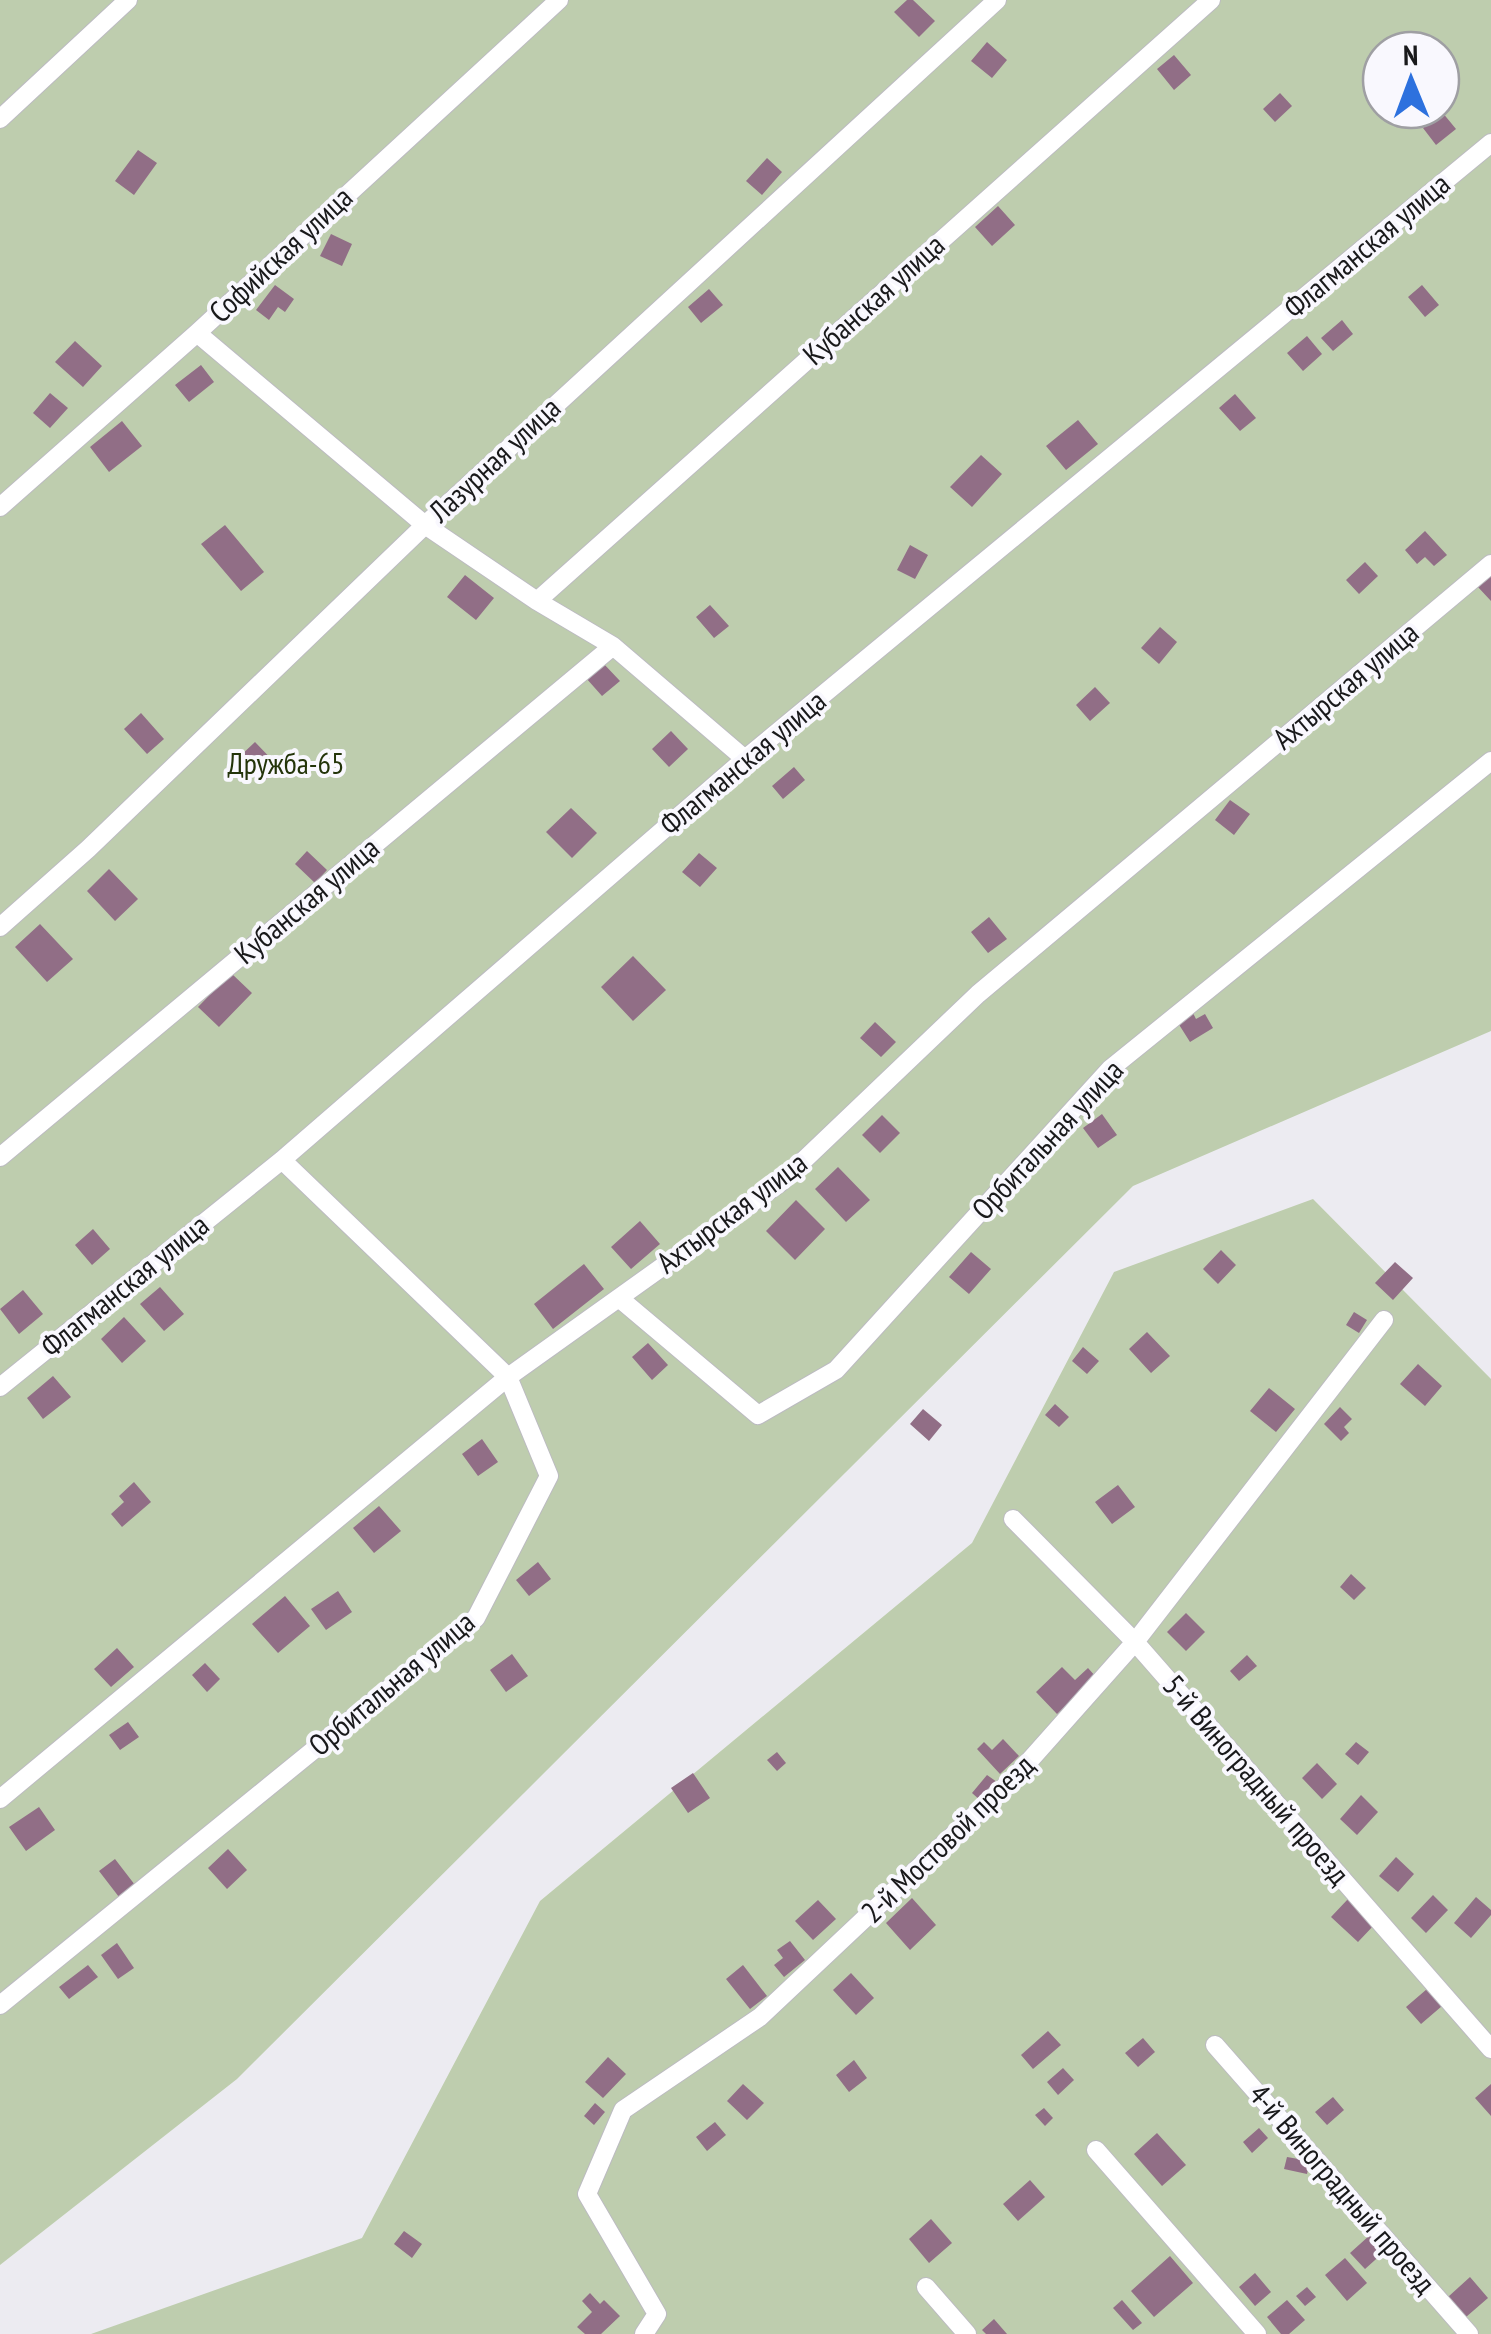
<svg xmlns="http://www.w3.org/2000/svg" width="1491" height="2334" viewBox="0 0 1491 2334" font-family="'PT Sans Narrow',sans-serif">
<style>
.green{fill:#becdae;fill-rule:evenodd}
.building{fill:#916e86}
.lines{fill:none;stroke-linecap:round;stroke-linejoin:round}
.service-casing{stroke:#bcbbc1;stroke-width:20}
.service{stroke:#fff;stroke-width:18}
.labels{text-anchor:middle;stroke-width:8;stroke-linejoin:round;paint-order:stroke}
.street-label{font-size:30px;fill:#19191b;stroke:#f9f8fe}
.park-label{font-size:30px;fill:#233409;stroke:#f9f8fe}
</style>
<rect width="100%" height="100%" fill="#ecebf1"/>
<path class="green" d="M 0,0 L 1491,0 L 1491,1031 L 1133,1186 L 237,2079 L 0,2265 ZM 1381,50 L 1441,50 L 1441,110 L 1381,110 Z
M 1313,1199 L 1491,1379 L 1491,2334 L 91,2334 L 362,2238 L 540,1901 L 972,1543 L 1114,1272 Z"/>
<path class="building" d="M 907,0 L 913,0 L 935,21 L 919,37 L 894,12 Z
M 987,42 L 1007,60 L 992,78 L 971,61 Z
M 1174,55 L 1191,75 L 1174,90 L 1157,69 Z
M 1280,93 L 1292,106 L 1275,122 L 1263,109 Z
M 1442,112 L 1456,129 L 1436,145 L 1423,128 Z
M 138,150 L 157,163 L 134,195 L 115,181 Z
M 767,158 L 782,172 L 762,195 L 746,181 Z
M 998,206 L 1015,225 L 992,246 L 975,227 Z
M 331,234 L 352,244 L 342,266 L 320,256 Z
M 275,285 L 294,299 L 285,312 L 278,307 L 269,320 L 256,310 Z
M 1422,285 L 1439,305 L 1425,317 L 1408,297 Z
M 709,289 L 723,305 L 701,323 L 688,307 Z
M 1342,320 L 1353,334 L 1333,351 L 1321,338 Z
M 1307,336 L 1322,354 L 1303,371 L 1287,353 Z
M 75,341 L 102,366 L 83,387 L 55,362 Z
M 201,365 L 214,382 L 189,402 L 175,385 Z
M 50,393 L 68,408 L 50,428 L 33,413 Z
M 1235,394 L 1256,418 L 1240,431 L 1219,408 Z
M 1078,420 L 1098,444 L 1066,470 L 1046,446 Z
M 122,421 L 142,446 L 109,472 L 90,447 Z
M 981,455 L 1002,474 L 972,507 L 950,487 Z
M 225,525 L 264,572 L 241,591 L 201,544 Z
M 1425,531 L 1447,555 L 1434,566 L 1425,557 L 1417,564 L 1405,550 Z
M 910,545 L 928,555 L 915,579 L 897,570 Z
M 1365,562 L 1378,576 L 1359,594 L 1346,580 Z
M 1491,574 L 1491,601 L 1477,586 Z
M 465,575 L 494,598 L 476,620 L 447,597 Z
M 710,605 L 729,626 L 714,638 L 696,617 Z
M 1160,627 L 1177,642 L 1159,664 L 1141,648 Z
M 603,663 L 620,681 L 602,696 L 586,678 Z
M 1095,687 L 1110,703 L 1090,721 L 1076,705 Z
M 141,713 L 164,739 L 147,754 L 124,729 Z
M 671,731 L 688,749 L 669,767 L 652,749 Z
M 255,742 L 279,767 L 262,783 L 238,758 Z
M 794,767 L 805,780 L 783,799 L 772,786 Z
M 1230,800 L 1250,814 L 1234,835 L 1215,820 Z
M 571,808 L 597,833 L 572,858 L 546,832 Z
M 307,851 L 327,870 L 315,883 L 295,864 Z
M 699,853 L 717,868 L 700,887 L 682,872 Z
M 109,869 L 138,899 L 115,921 L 87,891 Z
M 989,917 L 1007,939 L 988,953 L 971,932 Z
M 40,924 L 73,959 L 47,982 L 15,947 Z
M 633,956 L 666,990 L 633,1021 L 601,987 Z
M 231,973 L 252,993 L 219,1027 L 198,1007 Z
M 1193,1013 L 1196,1019 L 1205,1014 L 1213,1028 L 1190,1042 L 1178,1023 Z
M 875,1022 L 896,1042 L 881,1057 L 860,1038 Z
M 1102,1114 L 1117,1135 L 1098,1148 L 1083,1128 Z
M 882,1115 L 900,1133 L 880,1153 L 862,1135 Z
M 838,1167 L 870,1200 L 846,1222 L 815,1189 Z
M 796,1200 L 825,1229 L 795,1260 L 766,1231 Z
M 640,1221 L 660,1244 L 631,1269 L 611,1247 Z
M 93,1229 L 110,1249 L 92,1265 L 75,1245 Z
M 1221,1250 L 1236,1265 L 1218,1284 L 1203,1269 Z
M 971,1252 L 991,1269 L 969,1294 L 949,1277 Z
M 1395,1262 L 1413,1278 L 1393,1300 L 1375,1283 Z
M 584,1264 L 604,1289 L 553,1329 L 534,1304 Z
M 160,1287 L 184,1314 L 164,1331 L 140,1304 Z
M 23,1290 L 43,1314 L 19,1334 L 0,1309 Z
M 1354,1312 L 1367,1320 L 1359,1333 L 1346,1325 Z
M 124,1317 L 146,1341 L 122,1363 L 101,1339 Z
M 1147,1332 L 1170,1356 L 1151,1373 L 1129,1349 Z
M 648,1343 L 668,1365 L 652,1380 L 632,1357 Z
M 1083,1347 L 1099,1361 L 1087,1374 L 1072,1361 Z
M 1418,1364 L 1442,1386 L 1425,1406 L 1400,1384 Z
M 53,1376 L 71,1397 L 43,1419 L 27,1398 Z
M 1269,1388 L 1295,1409 L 1276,1432 L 1250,1411 Z
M 1055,1404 L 1069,1417 L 1059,1427 L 1045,1415 Z
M 1340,1407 L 1352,1419 L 1344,1427 L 1349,1433 L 1341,1441 L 1324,1424 Z
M 923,1409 L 942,1425 L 929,1441 L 910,1424 Z
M 482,1439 L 498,1462 L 478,1476 L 462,1454 Z
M 134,1482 L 151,1502 L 122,1527 L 111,1514 L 124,1502 L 119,1496 Z
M 1118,1485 L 1135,1507 L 1112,1524 L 1095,1502 Z
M 379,1506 L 401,1531 L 374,1553 L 353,1528 Z
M 538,1562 L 551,1579 L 529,1596 L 516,1580 Z
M 1351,1574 L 1366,1588 L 1354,1600 L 1340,1587 Z
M 338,1591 L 352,1612 L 326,1630 L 311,1609 Z
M 285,1596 L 310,1626 L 278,1653 L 252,1624 Z
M 1186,1613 L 1205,1632 L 1186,1651 L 1167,1632 Z
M 117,1648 L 134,1667 L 111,1687 L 94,1669 Z
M 512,1654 L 528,1676 L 506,1692 L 490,1670 Z
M 1247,1655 L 1257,1666 L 1239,1681 L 1230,1671 Z
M 205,1663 L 220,1679 L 207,1692 L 192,1675 Z
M 1062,1667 L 1075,1680 L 1088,1668 L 1096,1677 L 1057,1714 L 1036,1692 Z
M 128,1722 L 139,1737 L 120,1750 L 109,1735 Z
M 1003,1739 L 1019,1756 L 1000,1774 L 977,1749 L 984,1742 L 992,1750 Z
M 1356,1742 L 1369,1752 L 1358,1765 L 1345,1754 Z
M 777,1752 L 786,1763 L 777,1771 L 767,1760 Z
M 1317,1763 L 1337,1784 L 1322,1799 L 1302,1778 Z
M 693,1773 L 710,1798 L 688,1813 L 671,1788 Z
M 987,1775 L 997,1782 L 981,1801 L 972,1793 Z
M 1361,1795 L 1378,1812 L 1357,1835 L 1340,1819 Z
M 39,1807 L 55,1830 L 26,1851 L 9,1827 Z
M 228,1849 L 247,1870 L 227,1889 L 208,1868 Z
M 1396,1857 L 1414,1874 L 1398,1892 L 1379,1876 Z
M 115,1859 L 135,1885 L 119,1897 L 99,1871 Z
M 1433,1895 L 1448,1910 L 1426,1933 L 1411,1918 Z
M 1476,1897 L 1491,1910 L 1491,1915 L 1471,1938 L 1454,1923 Z
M 912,1898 L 936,1925 L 910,1950 L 886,1923 Z
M 1348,1899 L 1375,1924 L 1358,1942 L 1331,1917 Z
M 818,1900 L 836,1919 L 813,1940 L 795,1921 Z
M 790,1941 L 805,1960 L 784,1977 L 774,1965 L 783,1958 L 777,1950 Z
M 117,1943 L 134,1968 L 118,1979 L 101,1955 Z
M 88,1965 L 98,1977 L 69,1999 L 59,1987 Z
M 743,1965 L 767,1996 L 750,2009 L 726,1979 Z
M 851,1973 L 874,1998 L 856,2015 L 833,1990 Z
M 1427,1989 L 1442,2006 L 1421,2024 L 1406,2007 Z
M 1048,2031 L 1061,2045 L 1033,2069 L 1021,2055 Z
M 1143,2038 L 1155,2052 L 1138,2067 L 1125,2053 Z
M 608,2057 L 626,2074 L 603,2098 L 585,2082 Z
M 854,2060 L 867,2078 L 849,2092 L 836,2075 Z
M 1063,2068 L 1074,2080 L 1058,2095 L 1047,2082 Z
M 743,2084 L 764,2103 L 747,2120 L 727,2101 Z
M 1491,2084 L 1491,2116 L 1475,2098 Z
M 1333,2097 L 1344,2110 L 1327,2125 L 1315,2112 Z
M 595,2103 L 605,2112 L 594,2125 L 584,2116 Z
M 1044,2108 L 1053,2118 L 1045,2126 L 1035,2115 Z
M 715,2122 L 726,2135 L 707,2151 L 696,2137 Z
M 1259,2128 L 1268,2138 L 1252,2153 L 1243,2142 Z
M 1157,2133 L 1186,2165 L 1162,2186 L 1134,2154 Z
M 1287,2157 L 1310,2161 L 1307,2174 L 1284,2169 Z
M 1030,2180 L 1045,2197 L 1018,2221 L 1003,2204 Z
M 931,2219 L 952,2243 L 929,2263 L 909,2239 Z
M 404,2231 L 422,2244 L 412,2258 L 394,2244 Z
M 1370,2235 L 1384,2252 L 1365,2269 L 1350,2253 Z
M 1170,2256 L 1193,2283 L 1154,2317 L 1131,2291 Z
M 1345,2258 L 1367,2283 L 1347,2301 L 1325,2275 Z
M 1255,2273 L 1271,2292 L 1255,2306 L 1239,2287 Z
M 1470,2277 L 1488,2298 L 1466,2317 L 1448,2297 Z
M 1307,2287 L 1316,2297 L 1305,2306 L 1296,2296 Z
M 590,2293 L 600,2304 L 604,2300 L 620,2316 L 601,2334 L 585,2334 L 577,2327 L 592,2312 L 582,2301 Z
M 1122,2300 L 1142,2323 L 1133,2330 L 1113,2308 Z
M 1287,2300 L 1305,2320 L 1289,2334 L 1281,2334 L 1267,2317 Z
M 994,2319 L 1007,2334 L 986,2334 L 982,2330 Z"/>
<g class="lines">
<defs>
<path id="service" d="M 0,119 L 128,0
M 197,333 L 425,525 L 537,601 L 613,646 L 745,759
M 0,507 L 197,333 L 559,0
M 537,601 L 1211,0
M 0,927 L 88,849 L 425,525 L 997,0
M 0,1157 L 613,646
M 619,1298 L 758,1415 L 836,1370 L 1110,1069 L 1491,761
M 0,1387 L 282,1160 L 745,759 L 1491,143
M 1013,1519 L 1135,1642 L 1491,2049
M 0,1799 L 508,1377 L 781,1182 L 978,994 L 1491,564
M 0,2005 L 476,1618 L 549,1476 L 508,1377 L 282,1160
M 1215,2045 L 1469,2334
M 1096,2150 L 1257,2334
M 926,2287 L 967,2334
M 644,2334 L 657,2314 L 587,2194 L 623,2110 L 760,2017 L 1015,1777 L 1135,1642 L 1384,1320"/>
</defs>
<use href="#service" class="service-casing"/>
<use href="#service" class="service"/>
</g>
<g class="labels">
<g class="street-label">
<text transform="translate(1367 246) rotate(-40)" y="10">Флагманская улица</text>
<text transform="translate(281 255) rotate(-43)" y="10">Софийская улица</text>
<text transform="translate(874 300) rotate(-42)" y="10">Кубанская улица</text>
<text transform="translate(495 460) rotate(-43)" y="10">Лазурная улица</text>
<text transform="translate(1346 686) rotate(-40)" y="10">Ахтырская улица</text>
<text transform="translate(743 763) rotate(-40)" y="10">Флагманская улица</text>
<text transform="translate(307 901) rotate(-40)" y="10">Кубанская улица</text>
<text transform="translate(1048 1140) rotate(-47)" y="10">Орбитальная улица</text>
<text transform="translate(732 1213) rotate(-37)" y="10">Ахтырская улица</text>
<text transform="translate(125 1286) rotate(-39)" y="10">Флагманская улица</text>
<text transform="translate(392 1684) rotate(-40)" y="10">Орбитальная улица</text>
<text transform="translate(1256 1780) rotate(49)" y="10">5-й Виноградный проезд</text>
<text transform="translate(948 1839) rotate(-44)" y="10">2-й Мостовой проезд</text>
<text transform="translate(1342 2189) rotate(49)" y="10">4-й Виноградный проезд</text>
</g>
<g class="park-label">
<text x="286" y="774">Дружба-65</text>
</g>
</g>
<g transform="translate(1411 80) rotate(359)"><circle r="48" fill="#f9f8fe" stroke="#9f9fa3" stroke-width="2.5"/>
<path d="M0-8L18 38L0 25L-18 38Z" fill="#2d71de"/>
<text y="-15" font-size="28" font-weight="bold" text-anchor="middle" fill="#19191b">N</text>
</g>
</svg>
